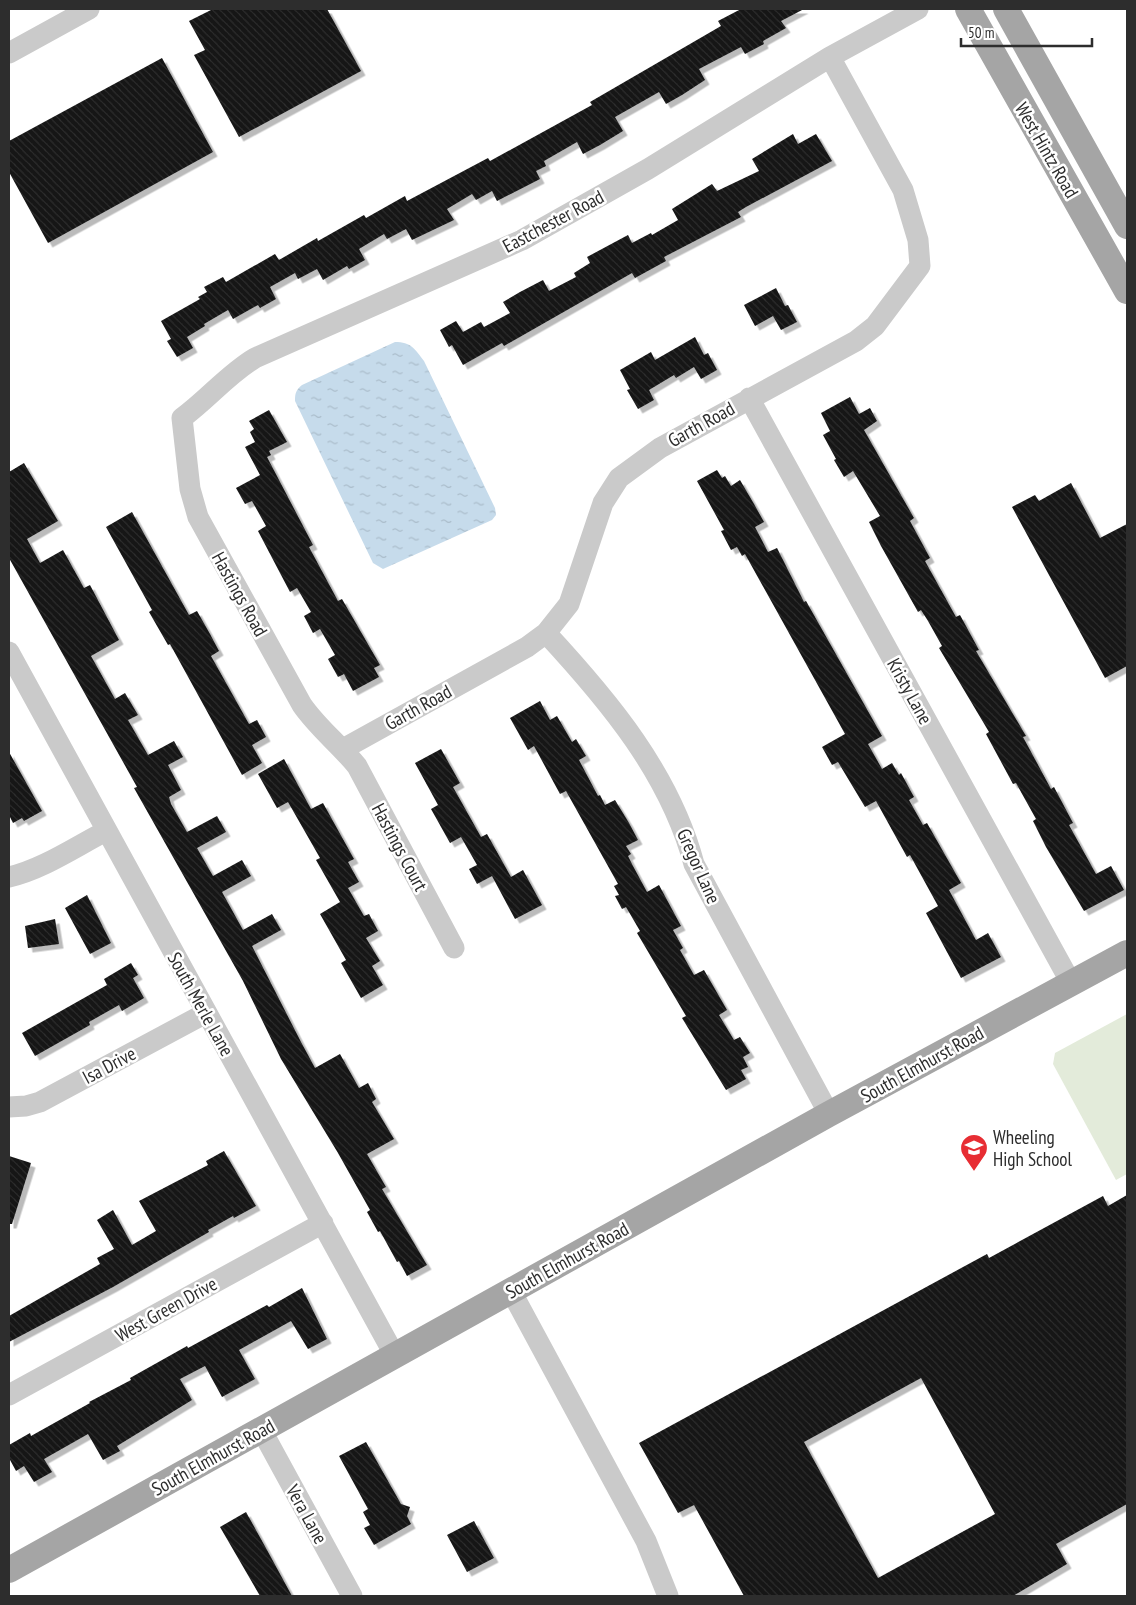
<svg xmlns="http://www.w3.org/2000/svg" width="1136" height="1605" viewBox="0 0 1136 1605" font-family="'PT Sans Narrow',sans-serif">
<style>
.green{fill:#e3ebda}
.water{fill:url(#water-ripples)}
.building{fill:url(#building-back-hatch);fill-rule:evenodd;filter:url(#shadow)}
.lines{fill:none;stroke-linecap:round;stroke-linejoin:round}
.minor{stroke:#cacaca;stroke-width:21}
.major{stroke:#a5a5a5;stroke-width:26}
.labels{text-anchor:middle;stroke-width:5;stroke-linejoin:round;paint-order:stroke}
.street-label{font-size:19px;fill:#2d2d2d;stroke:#fff}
.poi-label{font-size:19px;fill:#2d2d2d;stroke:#fff;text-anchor:start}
</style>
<defs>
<pattern id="water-ripples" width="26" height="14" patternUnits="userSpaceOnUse" patternTransform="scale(1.25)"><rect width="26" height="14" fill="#c6dbeb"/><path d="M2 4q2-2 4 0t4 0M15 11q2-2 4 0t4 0" fill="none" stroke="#aabcca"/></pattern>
<pattern id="building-back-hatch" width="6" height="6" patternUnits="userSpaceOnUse" patternTransform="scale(1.25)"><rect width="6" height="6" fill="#141414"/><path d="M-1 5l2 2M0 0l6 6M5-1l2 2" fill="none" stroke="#2e2e2e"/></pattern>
<filter id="shadow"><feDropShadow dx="4.5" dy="4.5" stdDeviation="0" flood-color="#0004"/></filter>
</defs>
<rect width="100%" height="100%" fill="#fff"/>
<path class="green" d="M 1127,1014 L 1127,1174 L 1116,1180 L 1053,1064 L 1055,1053 Z"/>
<path class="water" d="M 395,342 C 411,342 415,349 424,361 L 495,508 L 496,515 L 492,520 L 383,569 L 373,563 L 295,401 C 295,393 296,390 302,385 Z"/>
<path class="building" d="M 213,9 L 327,9 L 361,71 L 239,137 L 194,55 L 205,50 L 189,21 Z
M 741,9 L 804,9 L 781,21 L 786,28 L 763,41 L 764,44 L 745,54 L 741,47 L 699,69 L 705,80 L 682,95 L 666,104 L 659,92 L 615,117 L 623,131 L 600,145 L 583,154 L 577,142 L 544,161 L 546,166 L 536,171 L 540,179 L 497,201 L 492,191 L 476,200 L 472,194 L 447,209 L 454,220 L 412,240 L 406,229 L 387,239 L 384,234 L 359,249 L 365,260 L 349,269 L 347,266 L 323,280 L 317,269 L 298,279 L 295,273 L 270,287 L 276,299 L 260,308 L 258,305 L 233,319 L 228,310 L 204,324 L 205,326 L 187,337 L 193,348 L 177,357 L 167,341 L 171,339 L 161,321 L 200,299 L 198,297 L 207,292 L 204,287 L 223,277 L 226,282 L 275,254 L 279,260 L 317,238 L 318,241 L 364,215 L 366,218 L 405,196 L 407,201 L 488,158 L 490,161 L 592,105 L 590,102 L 721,26 L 718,21 Z
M 162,58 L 213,152 L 48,243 L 9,172 L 9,141 Z
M 793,134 L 798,144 L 816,134 L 832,161 L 746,207 L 738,212 L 741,217 L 664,257 L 666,261 L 635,278 L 632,273 L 504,346 L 502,343 L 463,365 L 452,345 L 449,347 L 440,330 L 456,321 L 463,332 L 481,322 L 484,327 L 510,313 L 503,302 L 520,292 L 543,280 L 549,291 L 576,277 L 574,273 L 590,263 L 587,257 L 628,235 L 632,243 L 651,233 L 652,235 L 678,220 L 672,209 L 712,184 L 717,191 L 759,171 L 752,159 Z
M 776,288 L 785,306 L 788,305 L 797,322 L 781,330 L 773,316 L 755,326 L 744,305 Z
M 695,337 L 704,355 L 708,353 L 717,370 L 701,379 L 694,367 L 676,378 L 674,375 L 649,390 L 654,400 L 638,409 L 627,390 L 630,389 L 620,370 L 651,352 L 655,360 Z
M 850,397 L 859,414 L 870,408 L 877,421 L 864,430 L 914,518 L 910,521 L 930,558 L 925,561 L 956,617 L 960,615 L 979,650 L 976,651 L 1026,736 L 1023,737 L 1051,789 L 1054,787 L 1073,823 L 1069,825 L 1096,874 L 1111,866 L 1124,890 L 1084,911 L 1046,847 L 1033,821 L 1036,819 L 1016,783 L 1013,784 L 986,734 L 989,732 L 939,648 L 942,646 L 928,621 L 921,610 L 918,612 L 881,546 L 869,522 L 880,516 L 853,471 L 844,477 L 834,460 L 836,459 L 823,435 L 830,431 L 821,413 Z
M 269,410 L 287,442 L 269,451 L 271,455 L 267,457 L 313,545 L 309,547 L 338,601 L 342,599 L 380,665 L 374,668 L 379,677 L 353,691 L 344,674 L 338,677 L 328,659 L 335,655 L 320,629 L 313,633 L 304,616 L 311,612 L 297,588 L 290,592 L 280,573 L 258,531 L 266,526 L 252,501 L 245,504 L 236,488 L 260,475 L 245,447 L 255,442 L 250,432 L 254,429 L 249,421 Z
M 24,463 L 58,521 L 27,539 L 40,563 L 63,550 L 84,588 L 90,585 L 119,640 L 91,656 L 115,699 L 125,693 L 138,715 L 128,720 L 148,755 L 174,741 L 183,757 L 168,765 L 181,790 L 169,797 L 171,804 L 187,832 L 217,816 L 226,832 L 197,848 L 213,876 L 242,860 L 251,876 L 222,892 L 243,930 L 272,914 L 281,930 L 252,946 L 301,1042 L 315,1068 L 340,1054 L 359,1088 L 368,1083 L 376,1099 L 372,1102 L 394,1139 L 367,1154 L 386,1187 L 382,1189 L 427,1265 L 407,1276 L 399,1261 L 397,1262 L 380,1231 L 378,1232 L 367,1212 L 370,1210 L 338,1153 L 281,1059 L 243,981 L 134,788 L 137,787 L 9,558 L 9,472 Z
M 717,470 L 722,478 L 725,476 L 731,486 L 740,480 L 754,504 L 764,522 L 755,527 L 768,552 L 777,548 L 804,602 L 806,601 L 882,736 L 868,744 L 882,769 L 892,763 L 899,775 L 901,773 L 914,797 L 909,800 L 923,825 L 927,823 L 961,883 L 949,890 L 976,940 L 988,933 L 1001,957 L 961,978 L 926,913 L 938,906 L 910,855 L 907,857 L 876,801 L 865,807 L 838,762 L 832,765 L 822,747 L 845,734 L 745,554 L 742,556 L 737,547 L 731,550 L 721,531 L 724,530 L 697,481 Z
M 1071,483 L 1100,538 L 1127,524 L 1127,666 L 1105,678 L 1012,507 L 1035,495 L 1039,501 Z
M 132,512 L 189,615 L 197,611 L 210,634 L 219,651 L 211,656 L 249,724 L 257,720 L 266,737 L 252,745 L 262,763 L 242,775 L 170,644 L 168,645 L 149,612 L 152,610 L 106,527 Z
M 540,701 L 550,720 L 557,716 L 572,742 L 576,739 L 586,756 L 579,760 L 598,796 L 600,795 L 605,805 L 615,800 L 629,823 L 638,840 L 626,846 L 631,854 L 628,856 L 633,866 L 647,892 L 659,885 L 681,926 L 673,930 L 683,948 L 680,950 L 694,975 L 704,970 L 727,1010 L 719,1015 L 734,1040 L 740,1037 L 750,1053 L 743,1057 L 748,1067 L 741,1070 L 746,1079 L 726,1090 L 682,1018 L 686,1016 L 637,933 L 640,931 L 626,907 L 622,909 L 615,896 L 619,895 L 614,886 L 618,884 L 566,791 L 560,794 L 534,746 L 528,750 L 510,718 Z
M 441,749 L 460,783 L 453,787 L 481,837 L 487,834 L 511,877 L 523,870 L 542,905 L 515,919 L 492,876 L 477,884 L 469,869 L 477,865 L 461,837 L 450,843 L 431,809 L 438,805 L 415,763 Z
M 9,752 L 42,811 L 24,821 L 22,818 L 13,823 L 9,815 Z
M 284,759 L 311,809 L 323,803 L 354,859 L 348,862 L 359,882 L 348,888 L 364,916 L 369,914 L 378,931 L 366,938 L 380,961 L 372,966 L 383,985 L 361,998 L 341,963 L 346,960 L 320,914 L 340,902 L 316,860 L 320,858 L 288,802 L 277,808 L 258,774 Z
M 87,895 L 111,943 L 90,954 L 65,908 Z
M 55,919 L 59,944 L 28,948 L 25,926 Z
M 131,963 L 138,975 L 133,978 L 144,998 L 122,1011 L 119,1005 L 89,1022 L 90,1025 L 35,1056 L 22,1033 L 107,985 L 104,979 Z
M 224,1151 L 256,1206 L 234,1218 L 233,1216 L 208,1230 L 209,1232 L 113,1287 L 9,1342 L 9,1316 L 100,1264 L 97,1258 L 114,1249 L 97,1220 L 113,1210 L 132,1245 L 156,1231 L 139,1201 L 208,1165 L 206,1161 Z
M 9,1156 L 31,1163 L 12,1224 L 9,1224 Z
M 1127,1195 L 1127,1504 L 1056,1544 L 1067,1564 L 1013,1596 L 744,1596 L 694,1505 L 678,1513 L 639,1443 L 987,1254 L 989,1258 L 1103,1196 L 1108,1206 ZM 921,1378 L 995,1514 L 878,1578 L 804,1442 Z
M 302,1288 L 327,1339 L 308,1349 L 291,1321 L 239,1350 L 255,1379 L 222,1397 L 205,1366 L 180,1379 L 192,1400 L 117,1446 L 120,1451 L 103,1460 L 88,1434 L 44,1459 L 52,1472 L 34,1482 L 24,1466 L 16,1471 L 9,1458 L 9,1445 L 30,1433 L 31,1436 L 90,1403 L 89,1402 L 131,1380 L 130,1378 L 187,1346 L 188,1348 L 267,1305 L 269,1307 Z
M 366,1442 L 401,1504 L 410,1507 L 407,1516 L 411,1524 L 374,1545 L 364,1528 L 370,1525 L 363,1512 L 368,1509 L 339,1456 Z
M 246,1512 L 267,1550 L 292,1596 L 260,1596 L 220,1527 Z
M 474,1521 L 494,1558 L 467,1572 L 447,1535 Z"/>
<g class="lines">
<path class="minor" d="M 9,53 L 89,9
M 749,398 L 1071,983
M 546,633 C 609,701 670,774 694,864 L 829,1114
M 9,652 L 395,1356
M 343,749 L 527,647 L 546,633 L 569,604 L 603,503 L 619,478 L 660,448 L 856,341 L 875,326 L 920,266 L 918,240 L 903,190 L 830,57
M 9,877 C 43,869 75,847 106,831
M 454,948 L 357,766 C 339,744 318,728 302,705 L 198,517 L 190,489 L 182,418 C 208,399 228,374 255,358 L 522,240 L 648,169 L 830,57 L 918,9
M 9,1107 L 26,1106 L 40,1102 L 206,1013
M 511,1291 L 646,1541 L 668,1596
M 9,1395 L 323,1223
M 262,1431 L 352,1596"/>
<path class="major" d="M 968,9 L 1127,291
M 1006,9 L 1127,226
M 9,1570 L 829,1114 L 1127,953"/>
</g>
<defs>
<symbol id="school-pin" viewBox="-11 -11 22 30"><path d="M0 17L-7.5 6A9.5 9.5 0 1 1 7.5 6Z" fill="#e72d33" stroke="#fff"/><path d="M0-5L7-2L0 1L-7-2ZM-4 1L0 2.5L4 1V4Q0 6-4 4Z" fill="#fff"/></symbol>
</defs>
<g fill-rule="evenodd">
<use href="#school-pin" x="958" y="1132" width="32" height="43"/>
</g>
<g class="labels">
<g class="street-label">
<text transform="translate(1047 150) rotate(60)" y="7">West Hintz Road</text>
<text transform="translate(553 221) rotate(-28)" y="7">Eastchester Road</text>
<text transform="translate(701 424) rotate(-29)" y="7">Garth Road</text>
<text transform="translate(240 594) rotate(61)" y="7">Hastings Road</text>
<text transform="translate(910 691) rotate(61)" y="7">Kristy Lane</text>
<text transform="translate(418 707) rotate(-29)" y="7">Garth Road</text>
<text transform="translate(400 847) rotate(62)" y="7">Hastings Court</text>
<text transform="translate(699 866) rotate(66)" y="7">Gregor Lane</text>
<text transform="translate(201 1004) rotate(61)" y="7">South Merle Lane</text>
<text transform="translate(922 1064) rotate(-29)" y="7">South Elmhurst Road</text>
<text transform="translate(109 1065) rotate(-28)" y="7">Isa Drive</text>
<text transform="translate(567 1260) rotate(-29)" y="7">South Elmhurst Road</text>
<text transform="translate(166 1309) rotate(-29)" y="7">West Green Drive</text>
<text transform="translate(213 1457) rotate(-29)" y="7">South Elmhurst Road</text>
<text transform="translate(307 1514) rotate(61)" y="7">Vera Lane</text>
</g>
<g class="poi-label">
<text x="993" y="1144">Wheeling<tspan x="993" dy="22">High School</tspan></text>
</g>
</g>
<rect width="1136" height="1605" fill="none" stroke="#2d2d2d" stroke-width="20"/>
<path d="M961 38v8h131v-8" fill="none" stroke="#2d2d2d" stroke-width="2.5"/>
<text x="968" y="38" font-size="15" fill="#2d2d2d" stroke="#ffffff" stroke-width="4" paint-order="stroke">50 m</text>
</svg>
